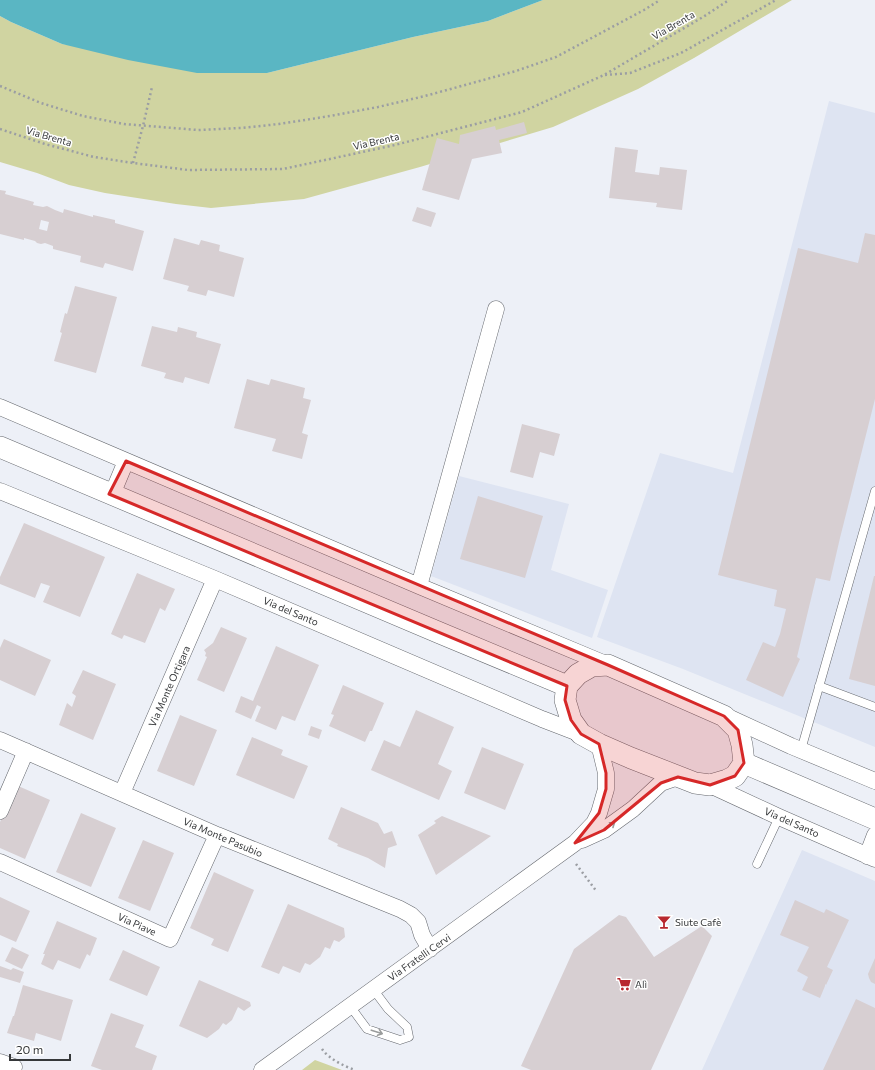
<svg xmlns="http://www.w3.org/2000/svg" width="875" height="1070" viewBox="0 0 875 1070" font-family="Commissioner,sans-serif">
<style>
.built{fill:#dee4f2}
.green{fill:#d0d4a1}
.water{fill:#5ab6c3}
.building{fill:#d7cfd2;fill-rule:evenodd}
.lines{fill:none;stroke-linecap:round;stroke-linejoin:round}
.service-casing{stroke:#65686e;stroke-width:9}
.minor-casing{stroke:#65686e;stroke-width:17}
.tertiary-casing{stroke:#65686e;stroke-width:22}
.path{stroke:#9b9ea3;stroke-width:2.5;stroke-dasharray:2 3;stroke-linecap:butt}
.service{stroke:#fff;stroke-width:8}
.minor{stroke:#fff;stroke-width:16}
.tertiary{stroke:#fff;stroke-width:21}
.oneway{stroke:#9a9c9c}
.marked{fill:#d62828;fill-opacity:0.2;stroke:#d62828;stroke-width:3;stroke-linejoin:round}
.labels{text-anchor:middle;stroke-width:3;stroke-linejoin:round;paint-order:stroke}
.street-label{font-size:10px;fill:#36383a;stroke:#fff}
.poi-label{font-size:10px;fill:#36383a;stroke:#fff;text-anchor:start}
</style>
<rect width="100%" height="100%" fill="#edf0f7"/>
<path class="built" d="M 829,101 L 875,113 L 875,747 L 683,669 L 597,637 L 660,453 L 733,473 Z
M 459,476 L 569,504 L 551,570 L 608,590 L 592,638 L 431,576 Z
M 802,850 L 875,881 L 875,1070 L 702,1070 Z"/>
<path class="green" d="M 543,0 L 792,0 L 694,58 L 638,89 L 553,127 L 420,167 L 304,199 L 211,208 L 176,204 L 105,193 L 69,185 L 37,173 L 0,162 L 0,16 L 11,22 L 62,44 L 267,73 L 413,37 L 488,21 Z
M 315,1060 L 342,1070 L 302,1070 Z"/>
<path class="water" d="M 0,0 L 543,0 L 488,21 L 413,37 L 267,73 L 197,73 L 128,60 L 62,44 L 11,22 L 0,16 Z"/>
<path class="building" d="M 524,122 L 527,133 L 499,140 L 502,153 L 472,159 L 459,200 L 422,190 L 437,138 L 459,144 L 460,135 L 495,126 L 496,130 Z
M 615,147 L 638,150 L 635,172 L 659,175 L 660,167 L 687,170 L 682,210 L 656,207 L 657,203 L 609,198 Z
M 0,190 L 6,191 L 5,194 L 34,202 L 33,205 L 43,207 L 47,206 L 55,210 L 63,213 L 64,209 L 93,217 L 93,215 L 115,220 L 115,223 L 144,231 L 133,271 L 105,263 L 103,268 L 80,262 L 81,256 L 53,249 L 53,246 L 45,243 L 41,244 L 37,243 L 35,241 L 24,238 L 24,240 L 0,234 ZM 41,220 L 49,222 L 47,231 L 39,229 Z
M 417,207 L 436,213 L 431,227 L 412,221 Z
M 865,233 L 875,235 L 875,399 L 840,538 L 830,581 L 816,578 L 797,657 L 800,659 L 783,697 L 746,680 L 763,642 L 775,647 L 780,634 L 786,609 L 774,606 L 777,590 L 718,575 L 798,248 L 858,263 Z
M 174,238 L 199,245 L 201,240 L 220,245 L 219,251 L 244,258 L 234,297 L 208,290 L 206,296 L 187,291 L 189,286 L 163,279 Z
M 75,286 L 117,297 L 96,373 L 54,361 L 62,333 L 60,332 L 65,313 L 67,314 Z
M 152,326 L 177,332 L 178,327 L 197,332 L 196,337 L 221,344 L 209,384 L 185,377 L 183,383 L 164,378 L 166,373 L 141,366 Z
M 247,379 L 269,385 L 271,379 L 305,388 L 303,398 L 311,400 L 302,433 L 308,435 L 302,459 L 272,451 L 276,439 L 234,428 Z
M 522,424 L 560,434 L 554,456 L 540,452 L 533,478 L 510,472 Z
M 478,496 L 543,516 L 525,578 L 460,559 Z
M 24,523 L 105,557 L 80,617 L 43,602 L 50,586 L 41,583 L 35,598 L 0,584 L 0,577 Z
M 137,573 L 175,589 L 165,611 L 160,608 L 145,643 L 124,635 L 122,639 L 111,634 Z
M 874,576 L 875,576 L 875,686 L 849,679 Z
M 221,627 L 247,638 L 224,692 L 197,680 L 207,657 L 205,656 L 206,653 L 204,650 L 213,643 Z
M 4,639 L 51,660 L 35,696 L 0,680 L 0,648 Z
M 276,646 L 319,665 L 295,721 L 282,716 L 276,730 L 255,721 L 261,707 L 257,705 L 251,719 L 235,712 L 241,696 L 253,701 Z
M 83,670 L 116,684 L 93,740 L 59,725 L 67,703 L 72,707 L 76,696 L 72,693 Z
M 343,685 L 384,703 L 372,731 L 370,731 L 365,742 L 329,726 L 334,715 L 331,714 Z
M 416,710 L 454,727 L 438,764 L 452,771 L 439,800 L 371,770 L 384,740 L 400,747 Z
M 180,715 L 217,730 L 194,786 L 157,771 Z
M 311,726 L 322,730 L 319,739 L 308,735 Z
M 252,737 L 283,750 L 281,755 L 308,766 L 294,799 L 236,775 Z
M 482,747 L 524,764 L 505,810 L 464,793 Z
M 16,785 L 50,800 L 25,859 L 0,848 L 0,822 Z
M 341,807 L 378,823 L 384,834 L 392,831 L 397,845 L 388,848 L 385,868 L 368,858 L 337,846 L 338,844 L 328,839 Z
M 81,813 L 116,828 L 91,887 L 56,872 Z
M 442,816 L 491,836 L 436,875 L 418,835 L 436,823 L 434,821 Z
M 143,840 L 174,853 L 150,911 L 118,898 Z
M 214,872 L 254,890 L 228,952 L 211,945 L 214,939 L 190,928 Z
M 0,897 L 30,911 L 16,942 L 0,935 Z
M 795,900 L 824,913 L 826,909 L 849,920 L 827,967 L 833,970 L 826,985 L 825,984 L 825,986 L 820,998 L 802,990 L 808,977 L 797,971 L 809,947 L 780,935 Z
M 288,904 L 344,928 L 345,937 L 339,942 L 334,940 L 330,949 L 325,947 L 320,957 L 310,965 L 305,963 L 300,973 L 283,966 L 279,974 L 261,967 Z
M 619,915 L 626,917 L 654,957 L 702,926 L 712,936 L 651,1070 L 531,1070 L 521,1066 L 574,949 Z
M 57,921 L 97,938 L 90,956 L 87,954 L 80,969 L 58,960 L 53,970 L 41,964 L 45,954 L 43,954 Z
M 12,947 L 29,955 L 22,969 L 5,961 Z
M 123,950 L 160,967 L 147,996 L 109,980 Z
M 875,958 L 875,984 L 871,982 L 869,978 L 868,974 Z
M 0,966 L 11,970 L 13,968 L 24,972 L 20,983 L 0,977 Z
M 199,980 L 250,1002 L 251,1006 L 244,1011 L 238,1007 L 232,1020 L 226,1025 L 223,1023 L 219,1029 L 207,1038 L 179,1026 Z
M 23,985 L 73,1000 L 61,1041 L 36,1033 L 34,1041 L 7,1033 L 13,1016 L 14,1016 Z
M 856,999 L 875,1008 L 875,1070 L 823,1070 Z
M 111,1013 L 144,1025 L 135,1047 L 157,1056 L 152,1070 L 102,1070 L 91,1066 Z"/>
<g class="lines">
<defs>
<path id="service" d="M 819,686 L 875,707
M 801,750 L 875,491
M 757,864 L 779,817
M 350,1006 L 367,1029 L 400,1040 L 409,1037 L 407,1027 L 388,1009 L 373,989"/>
<path id="minor" d="M 0,407 L 419,586 L 608,665
M 0,491 L 215,579 L 542,719 L 581,734
M 109,494 L 116,485 L 126,461
M 419,586 L 496,309
M 728,717 L 791,746 L 875,781
M 0,740 L 217,835 L 400,909 L 411,915 L 418,922 L 422,935 L 430,949
M 710,785 L 779,817 L 875,859
M 122,793 L 215,579
M 0,811 L 26,751
M 582,840 L 604,830 L 633,809 L 661,783 L 678,777
M 867,856 L 875,835
M 0,862 L 170,939 L 217,835
M 0,1062 L 14,1067
M 262,1070 L 575,843 L 594,823 L 599,813 L 606,789 L 606,773 L 599,744"/>
<path id="tertiary" d="M 0,447 L 440,633 L 567,686
M 608,665 L 724,716 L 738,730 L 742,745 L 744,763 L 735,776 L 727,780 L 710,785 L 695,783 L 631,758 L 599,744 L 581,734 L 571,720 L 565,700 L 567,686 L 578,674 L 592,666 Z
M 744,763 L 875,819"/>
</defs>
<use href="#service" class="service-casing"/>
<use href="#minor" class="minor-casing"/>
<use href="#tertiary" class="tertiary-casing"/>
<path class="path" d="M 605,75 L 630,73 L 681,53 L 776,0
M 0,86 L 41,103 L 83,116 L 124,124 L 198,130 L 241,128 L 279,124 L 330,116 L 378,107 L 425,96 L 516,71 L 556,57 L 644,10 L 660,0
M 0,129 L 45,144 L 94,157 L 133,163 L 188,170 L 283,169 L 395,145 L 522,112 L 604,75 L 703,17 L 729,0
M 133,163 L 143,126 L 152,87
M 576,864 L 597,892
M 322,1049 C 329,1059 344,1066 355,1070"/>
<use href="#service" class="service"/>
<use href="#minor" class="minor"/>
<use href="#tertiary" class="tertiary"/>
</g>
<defs><path id="oneway-shaft" d="M-6 0H5M1.5-3L5.5 0L1.5 3" fill="none" stroke-width="1.6" stroke-linecap="round" stroke-linejoin="round"/></defs>
<g class="oneway">
<use href="#oneway-shaft" transform="translate(610 826) rotate(-36)"/>
<use href="#oneway-shaft" transform="translate(377 1032) rotate(18)"/>
</g>
<path class="marked" d="M 126,461 L 608,665 L 724,716 L 738,730 L 744,763 L 735,776 L 710,785 L 678,777 L 661,783 L 604,830 L 575,843 L 599,813 L 606,789 L 606,773 L 599,744 L 581,734 L 571,720 L 565,700 L 567,686 L 109,494 Z"/>
<defs>
<symbol id="bar-bare" viewBox="-9 -9 18 18"><path d="M-6-5H6L.8 .8V4.5H3.5V6h-7V4.5H-.8V.8Z" fill="#b8282f" stroke="#fff" stroke-width="2.5" paint-order="stroke"/></symbol>
<symbol id="supermarket-bare" viewBox="-9 -9 18 18"><path d="M-6-5.5h2.5l.6 2H6L4.5 2H-2.5L-4.4-4H-6ZM-1.5 3.2a1.3 1.3 0 1 0 .1 0ZM3 3.2a1.3 1.3 0 1 0 .1 0Z" fill="#b8282f" stroke="#fff" stroke-width="2.5" paint-order="stroke"/></symbol>
</defs>
<g fill-rule="evenodd">
<use href="#bar-bare" x="654" y="912" width="20" height="20"/>
<use href="#supermarket-bare" x="614" y="974" width="20" height="20"/>
</g>
<g class="labels">
<g class="street-label">
<text transform="translate(673 25) rotate(-30)" y="4">Via Brenta</text>
<text transform="translate(49 136) rotate(16)" y="4">Via Brenta</text>
<text transform="translate(376 141) rotate(-13)" y="4">Via Brenta</text>
<text transform="translate(291 611) rotate(23)" y="4">Via del Santo</text>
<text transform="translate(169 686) rotate(-66)" y="4">Via Monte Ortigara</text>
<text transform="translate(792 822) rotate(24)" y="4">Via del Santo</text>
<text transform="translate(223 837) rotate(23)" y="4">Via Monte Pasubio</text>
<text transform="translate(137 924) rotate(24)" y="4">Via Piave</text>
<text transform="translate(419 957) rotate(-35)" y="4">Via Fratelli Cervi</text>
</g>
<g class="poi-label">
<text x="675" y="926">Siute Cafè</text>
<text x="635" y="988">Alì</text>
</g>
</g>
<path d="M10 1054v6h60v-6" fill="none" stroke="#36383a" stroke-width="2"/>
<text x="16" y="1054" font-size="12" fill="#36383a" stroke="#ffffff" stroke-width="3" paint-order="stroke">20 m</text>
</svg>
